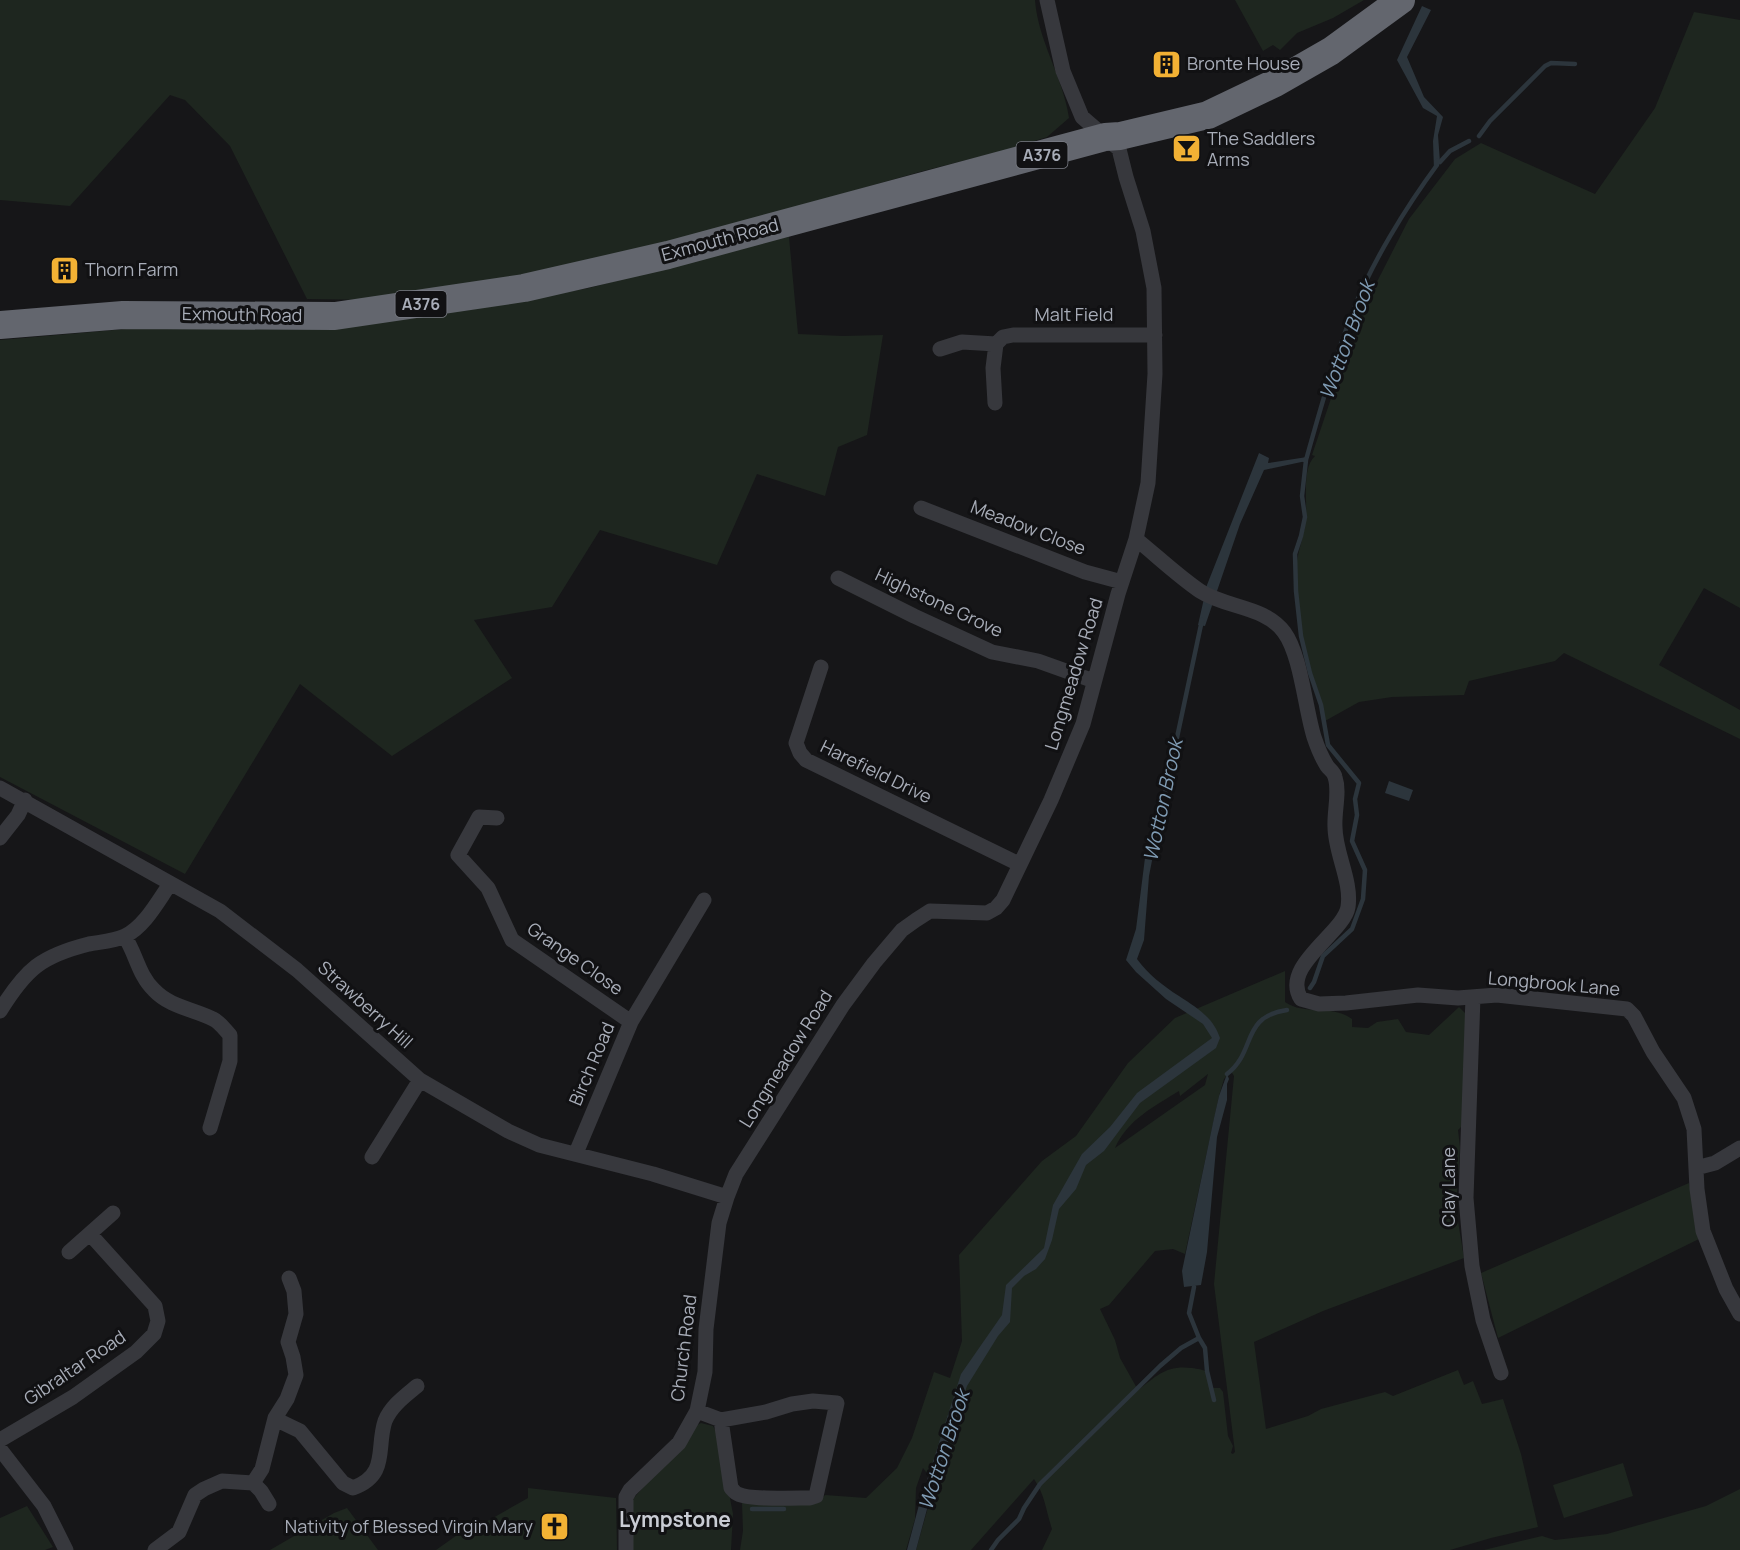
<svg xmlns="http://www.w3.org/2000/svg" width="1740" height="1550" viewBox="0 0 1740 1550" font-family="Manrope,sans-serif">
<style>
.green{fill:#1e261f;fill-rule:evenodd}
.water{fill:#2c353c}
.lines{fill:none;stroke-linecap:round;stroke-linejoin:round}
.stream{stroke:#2c353c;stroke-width:4.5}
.street{stroke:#37383d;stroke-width:15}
.highway{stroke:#63666e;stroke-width:28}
.labels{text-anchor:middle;stroke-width:6;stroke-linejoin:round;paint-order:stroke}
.shield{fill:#111113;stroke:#7b7e86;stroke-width:1.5}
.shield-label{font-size:16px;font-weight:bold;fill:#a8adb8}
.poi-label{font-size:18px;fill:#a8adb8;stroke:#111113;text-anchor:start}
.street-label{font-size:18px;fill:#a8adb8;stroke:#111113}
.water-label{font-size:20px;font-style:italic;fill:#7f9bb3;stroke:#111113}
.quarter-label{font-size:21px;font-weight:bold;fill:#c9ccd4;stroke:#111113}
</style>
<rect width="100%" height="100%" fill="#161618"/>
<path class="green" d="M 0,0 L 1035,0 C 1038,41 1063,77 1069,118 L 1047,137 L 1010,149 L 923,171 L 574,270 L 377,300 L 307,299 L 230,146 L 185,100 L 170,95 L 70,206 L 0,200 Z
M 1235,0 L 1364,0 L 1333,18 L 1297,33 L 1280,50 L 1273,45 L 1263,51 Z
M 1694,12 L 1740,20 L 1740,608 L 1704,588 L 1659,665 L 1740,710 L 1740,739 L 1564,653 L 1555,661 L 1469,681 L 1464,695 L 1392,697 L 1359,702 L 1325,721 C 1320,692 1308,665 1302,637 C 1298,616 1296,594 1296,572 C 1296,553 1306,534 1306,514 C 1307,498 1302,468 1315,456 L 1312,455 L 1357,321 L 1409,219 L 1455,159 L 1481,143 L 1595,194 L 1655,108 Z
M 789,237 L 798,334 L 843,336 L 883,335 L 867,435 L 838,447 L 825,496 L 757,474 L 717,565 L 600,530 L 552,607 L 474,620 L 512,678 L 392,756 L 300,684 L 185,874 L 0,777 L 0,340 L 160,326 L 469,310 L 589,288 L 770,240 Z
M 1285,971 L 1285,1002 C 1305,1016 1332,1004 1352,1019 L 1352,1027 L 1368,1028 L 1377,1022 L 1398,1019 L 1406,1032 L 1429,1035 L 1459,1007 L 1468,1016 L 1464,1124 L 1458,1130 L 1460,1147 L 1456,1209 L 1464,1258 L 1323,1311 L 1254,1342 L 1266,1429 L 1308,1416 L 1321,1409 L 1385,1392 L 1393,1396 L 1458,1370 L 1464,1385 L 1473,1381 L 1482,1404 L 1503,1399 L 1521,1454 L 1538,1527 L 1491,1538 L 1450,1550 L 1042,1550 L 1052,1529 C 1046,1511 1045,1495 1034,1479 L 971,1550 L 916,1550 L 936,1479 L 929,1476 L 923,1468 L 916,1488 L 915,1519 L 906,1550 L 740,1550 L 743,1531 L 742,1503 L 821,1500 L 825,1495 L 866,1498 L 897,1468 L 912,1438 L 934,1372 L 950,1378 L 962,1341 L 959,1255 L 1042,1161 L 1076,1136 L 1128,1063 L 1175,1018 ZM 1231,1071 L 1234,1076 L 1214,1284 L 1235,1452 L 1233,1454 L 1231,1453 L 1233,1446 L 1228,1436 L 1223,1392 L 1220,1388 L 1211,1388 L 1207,1372 C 1202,1369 1198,1369 1192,1368 C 1166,1365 1158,1375 1138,1390 L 1120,1358 L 1115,1340 L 1100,1309 L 1109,1305 L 1155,1251 L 1173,1249 L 1185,1254 L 1219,1096 L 1224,1079 ZM 1208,1074 L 1205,1085 L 1115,1148 C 1127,1120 1155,1106 1179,1091 L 1180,1096 Z
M 1689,1183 L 1701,1238 L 1498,1338 L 1481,1273 Z
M 701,1423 L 713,1426 L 718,1435 L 733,1514 L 731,1550 L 632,1550 L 633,1499 L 697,1425 Z
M 1623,1463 L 1633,1496 L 1564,1518 L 1553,1485 Z
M 528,1488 L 616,1498 L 617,1550 L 436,1550 L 474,1523 L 477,1527 L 528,1498 Z
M 1740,1489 L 1740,1550 L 1484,1550 L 1542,1536 L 1555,1540 L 1607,1534 L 1706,1506 Z
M 27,1506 L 53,1547 L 45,1550 L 0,1550 L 0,1518 Z
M 347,1508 L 378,1550 L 270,1550 L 334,1513 Z"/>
<path class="water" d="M 1422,6 L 1431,10 L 1407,57 L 1424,97 L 1443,117 L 1438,135 L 1440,162 L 1434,170 L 1433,141 L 1437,116 L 1423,108 L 1397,60 Z
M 1259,453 L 1269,458 L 1268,463 L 1307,457 L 1306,461 L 1264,470 L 1240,524 L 1205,626 L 1198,625 L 1207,585 Z
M 1389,781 L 1413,790 L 1409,801 L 1385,793 Z
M 1166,789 L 1149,876 L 1144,940 L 1137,959 C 1148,974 1163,986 1179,996 C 1197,1008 1213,1017 1220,1038 L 1216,1048 L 1140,1103 L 1104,1151 L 1086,1165 L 1076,1189 L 1059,1209 L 1052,1240 L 1045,1259 L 1036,1269 L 1024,1276 L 1012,1288 L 1010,1322 L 998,1336 L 967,1386 L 933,1487 L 916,1550 L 907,1550 L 919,1505 L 961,1374 L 1002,1315 L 1006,1285 L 1044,1248 L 1053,1205 L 1082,1154 L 1110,1127 L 1137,1093 L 1212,1038 L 1203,1024 L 1166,999 L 1136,972 L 1126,960 L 1136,929 L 1146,850 L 1159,797 Z
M 1227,1074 L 1229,1079 L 1227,1084 L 1227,1100 L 1217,1137 L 1207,1252 L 1201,1285 L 1184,1287 L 1182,1271 L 1214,1118 L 1219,1096 Z"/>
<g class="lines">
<path class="stream" d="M 1479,136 L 1490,121 L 1545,66 L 1551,63 L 1575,64
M 1440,162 L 1450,151 L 1469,141
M 1304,460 L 1306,460 C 1320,410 1334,360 1353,311 C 1371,264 1406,207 1437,165 L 1437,161
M 1306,460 L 1302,496 L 1305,517 L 1301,536 L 1295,554 L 1296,591 L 1301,636 L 1310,673 L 1321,705 L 1328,745 L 1359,783 L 1355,799 L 1357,815 L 1352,841 L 1365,870 L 1363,899 L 1352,929 L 1323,956 L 1314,982 L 1310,988
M 1165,794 L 1202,620
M 1227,1074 C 1257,1051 1240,1017 1287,1010
M 1199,1338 L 1205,1348 L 1207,1371 L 1214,1400
M 752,1509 L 784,1509
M 991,1550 L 998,1540 L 1019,1519 L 1024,1508 L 1040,1484 L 1160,1366 L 1181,1348 L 1199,1338 L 1189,1313 L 1194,1287"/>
<path class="street" d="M 996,344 L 1003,337 L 1013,335 L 1155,335
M 940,349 L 962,342 L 996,344 L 993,368 L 995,403
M 921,508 L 1085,572 L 1122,582
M 1136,539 C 1157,556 1178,576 1200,591 C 1226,608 1265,606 1284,632 C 1301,655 1305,708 1314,737 C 1317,746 1322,758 1327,766 C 1330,770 1334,772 1335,777 C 1340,792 1334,811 1335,827 C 1335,853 1352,881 1348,907 C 1344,933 1280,966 1301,999 L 1319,1004 L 1346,1003 L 1418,995 L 1458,998 L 1497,995 L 1627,1009 L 1634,1016 L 1653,1052 L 1684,1098 L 1694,1129 L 1697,1189 L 1703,1231 L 1726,1289 L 1740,1314
M 838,578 L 914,616 L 992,652 L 1038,661 L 1094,681
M 821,667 L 796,743 L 800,753 L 806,760 L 1019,864
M 0,788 L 220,911 L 297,970 L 420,1080 L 508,1131 L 539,1145 L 653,1174 L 727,1197
M 497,818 L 479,817 L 458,855 L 488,888 L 512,940 L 631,1022
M 0,838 L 18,815 L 25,800
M 125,937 C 136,954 139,976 154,990 C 170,1007 193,1009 213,1019 C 220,1022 225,1030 230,1035 L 230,1061 L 210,1128
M 1473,997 L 1466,1198 L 1472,1266 L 1483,1320 L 1501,1373
M 0,1011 C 26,969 41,956 89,944 C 100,942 115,941 125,936 C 145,926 158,901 170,884
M 576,1153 L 631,1022 L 704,900
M 372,1157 L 420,1080
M 1696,1168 L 1715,1163 L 1740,1148
M 69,1252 L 113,1213
M 697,1411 L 721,1420 L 766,1412 L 792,1404 L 813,1401 L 837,1403 L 816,1496 L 810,1498 C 795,1498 749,1500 738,1494 C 735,1493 733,1490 731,1488 L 721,1420
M 275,1419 L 300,1431 L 343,1483 L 353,1488 C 389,1475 376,1448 385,1421 C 391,1406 405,1396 417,1386
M 0,1440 L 73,1397 L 136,1352 L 154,1334 L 158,1321 L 155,1306 L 90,1234
M 0,1449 L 44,1506 L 66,1550
M 253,1483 L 261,1491 L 269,1504
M 155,1550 L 179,1532 L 195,1495 L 204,1489 L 222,1481 L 253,1483 L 262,1469 L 275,1418 L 287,1399 L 296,1375 L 293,1357 L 288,1342 L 296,1314 L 294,1291 L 289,1278
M 626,1550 L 626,1497 L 630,1490 L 679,1443 L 697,1411 L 705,1372 L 706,1329 L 719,1223 L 727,1197 L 736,1174 L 843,1005 L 874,963 L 902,930 L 916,920 L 930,911 L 987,913 L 996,908 L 1003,900 L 1051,800 L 1083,724 L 1118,594 L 1136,539 L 1148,483 L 1155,374 L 1154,288 L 1143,231 L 1126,177 L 1119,149 L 1082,117 L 1063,71 L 1047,0"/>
<path class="highway" d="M 0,325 L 123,315 L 335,316 L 524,288 L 668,255 L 1105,137 L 1120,136 L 1208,115 L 1275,83 L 1331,51 L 1401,0"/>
</g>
<defs>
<symbol id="building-square" viewBox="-11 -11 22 22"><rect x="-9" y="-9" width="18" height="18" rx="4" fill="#f2b134" stroke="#111113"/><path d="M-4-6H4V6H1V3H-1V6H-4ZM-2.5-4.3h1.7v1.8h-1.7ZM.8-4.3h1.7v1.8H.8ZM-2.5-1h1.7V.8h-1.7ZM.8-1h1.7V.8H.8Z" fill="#111"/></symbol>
<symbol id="bar-square" viewBox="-11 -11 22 22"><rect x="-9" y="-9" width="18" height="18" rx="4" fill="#f2b134" stroke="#111113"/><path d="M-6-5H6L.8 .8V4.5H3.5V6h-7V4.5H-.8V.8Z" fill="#111"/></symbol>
<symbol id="church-square" viewBox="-11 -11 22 22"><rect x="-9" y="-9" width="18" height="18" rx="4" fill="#f2b134" stroke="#111113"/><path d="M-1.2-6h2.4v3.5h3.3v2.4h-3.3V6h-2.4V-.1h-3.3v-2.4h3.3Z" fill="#111"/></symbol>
</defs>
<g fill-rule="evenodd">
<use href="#building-square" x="1150" y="48" width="33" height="33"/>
<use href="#bar-square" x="1170" y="132" width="33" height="33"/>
<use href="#building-square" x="48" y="254" width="33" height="33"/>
<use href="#church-square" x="538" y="1510" width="33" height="33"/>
</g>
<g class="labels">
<g class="shield">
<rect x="1016.5" y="142" width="51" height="26" rx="4.5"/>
<rect x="395.5" y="291" width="51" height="26" rx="4.5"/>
</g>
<g class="shield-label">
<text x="1042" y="161">A376</text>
<text x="421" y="310">A376</text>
</g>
<g class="poi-label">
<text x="1187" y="70">Bronte House</text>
<text x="1207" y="145">The Saddlers<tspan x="1207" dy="21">Arms</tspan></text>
<text x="85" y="276">Thorn Farm</text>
<text x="533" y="1533" text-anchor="end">Nativity of Blessed Virgin Mary</text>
</g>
<g class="street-label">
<text transform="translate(720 240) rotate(-15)" y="6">Exmouth Road</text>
<text transform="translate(242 315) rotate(1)" y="6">Exmouth Road</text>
<text x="1074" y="321">Malt Field</text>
<text transform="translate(1028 528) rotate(21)" y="6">Meadow Close</text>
<text transform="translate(939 603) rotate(25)" y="6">Highstone Grove</text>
<text transform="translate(1074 674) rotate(-73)" y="6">Longmeadow Road</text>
<text transform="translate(876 772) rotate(26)" y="6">Harefield Drive</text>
<text transform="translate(575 959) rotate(35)" y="6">Grange Close</text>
<text transform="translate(1554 984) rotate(5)" y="6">Longbrook Lane</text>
<text transform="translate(365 1005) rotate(42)" y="6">Strawberry Hill</text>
<text transform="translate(786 1059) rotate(-58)" y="6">Longmeadow Road</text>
<text transform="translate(592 1064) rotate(-67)" y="6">Birch Road</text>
<text transform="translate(1449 1187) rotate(-90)" y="6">Clay Lane</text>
<text transform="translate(684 1348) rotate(-83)" y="6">Church Road</text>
<text transform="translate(75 1368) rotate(-34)" y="6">Gibraltar Road</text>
</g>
<g class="water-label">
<text transform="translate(1347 340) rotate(-70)" y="7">Wotton Brook</text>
<text transform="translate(1163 800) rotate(-78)" y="7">Wotton Brook</text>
<text transform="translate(944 1450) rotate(-72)" y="7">Wotton Brook</text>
</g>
<g class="quarter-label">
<text x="675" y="1527">Lympstone</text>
</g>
</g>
</svg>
